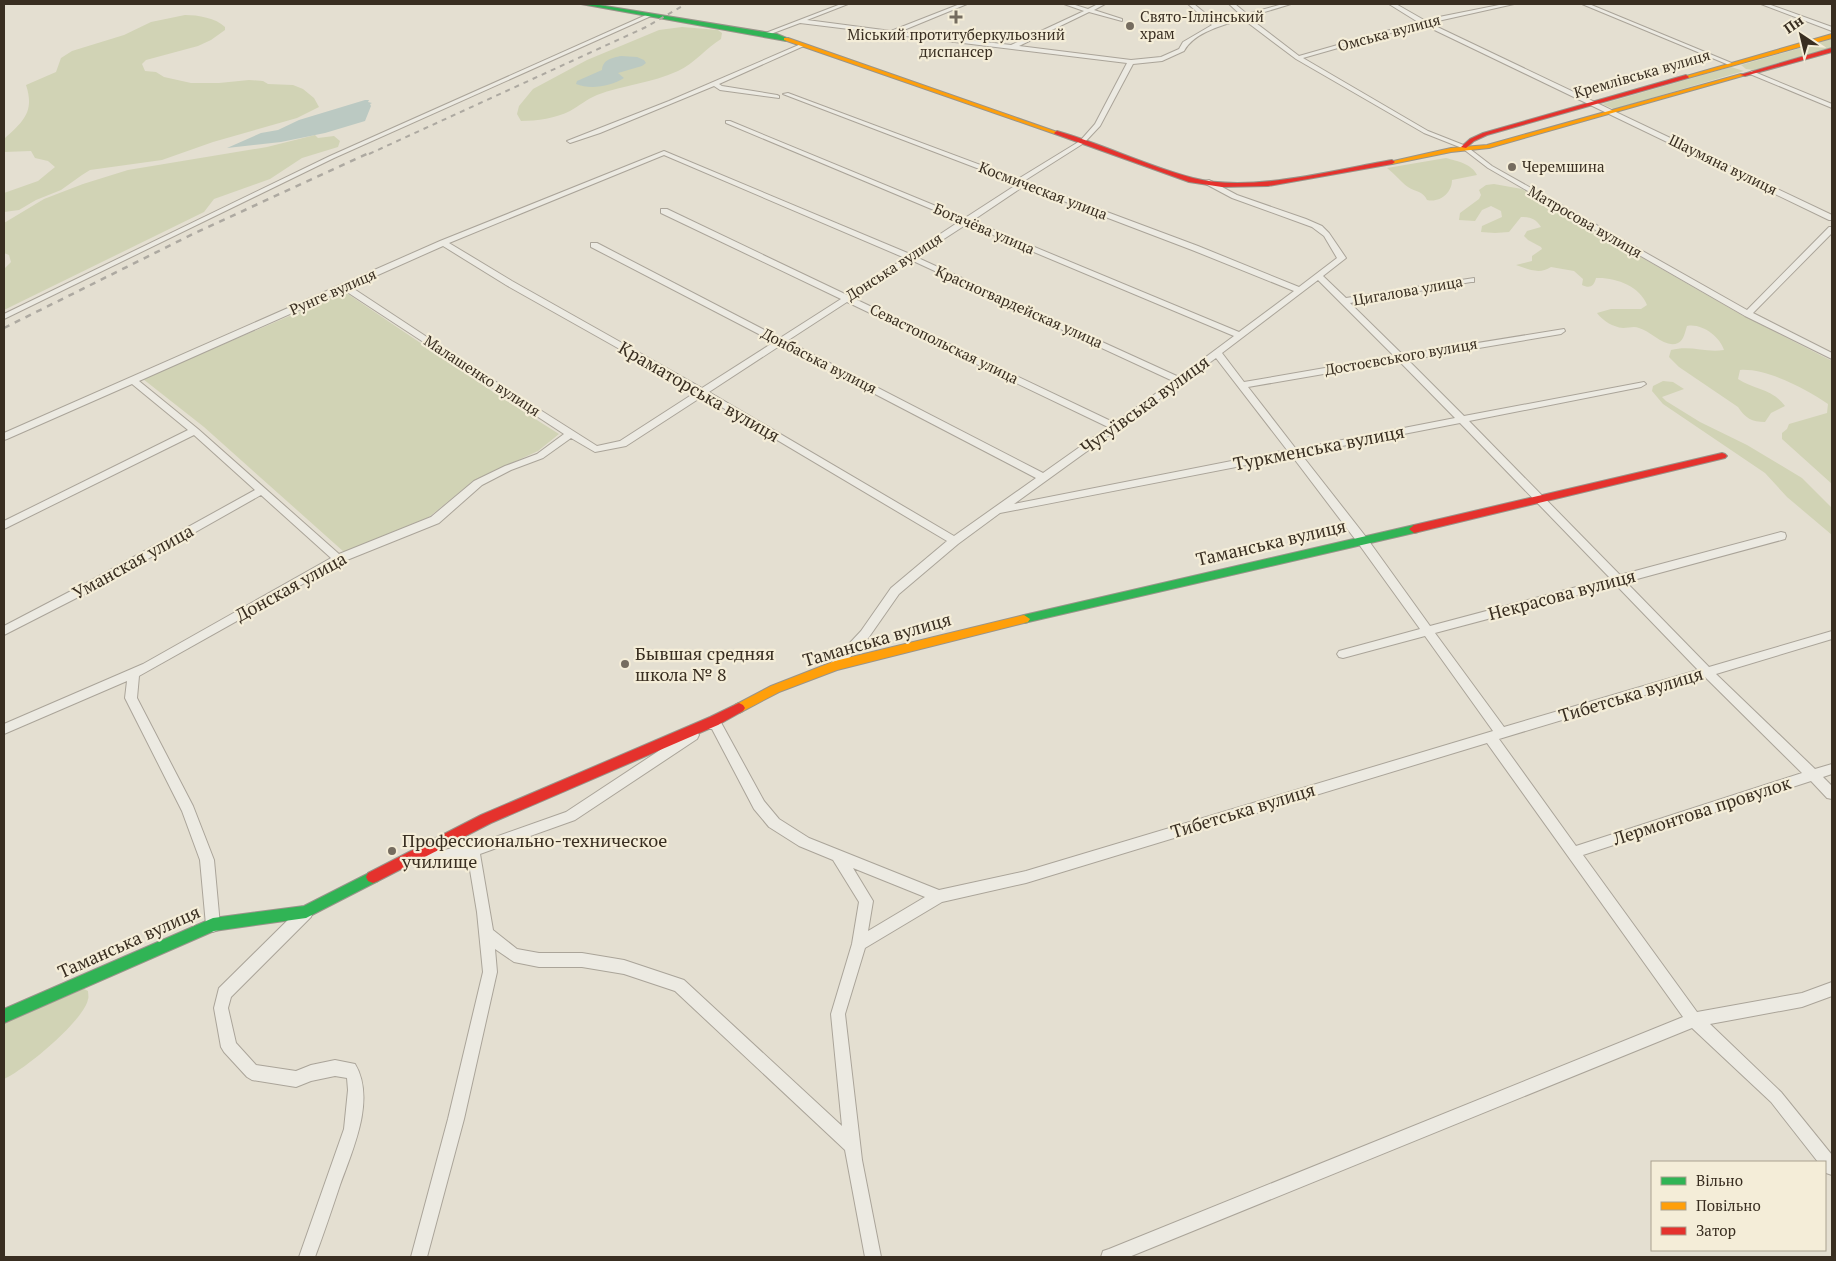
<svg xmlns="http://www.w3.org/2000/svg" width="1836" height="1261" viewBox="0 0 1836 1261" font-family="'PT Serif',serif">
<style>
.green{fill:#d1d3b5}
.water{fill:#bbc9c2}
.lines{fill:none;stroke-linecap:round;stroke-linejoin:round}
.street-casing{stroke:#aaa499;stroke-width:2}
.fast-casing{stroke:#99948a;stroke-width:2}
.slow-casing{stroke:#99948a;stroke-width:2}
.jam-casing{stroke:#99948a;stroke-width:2}
.street{fill:#eceae2;fill-rule:evenodd}
.fast{fill:#30b455;fill-rule:evenodd}
.slow{fill:#ff9f0a;fill-rule:evenodd}
.jam{fill:#e5322d;fill-rule:evenodd}
.rail-far1{stroke:#ada9a1;stroke-width:2;stroke-dasharray:5 5;stroke-linecap:butt}
.rail{stroke:#ada9a1;stroke-width:2.5;stroke-dasharray:6 6;stroke-linecap:butt}
.poi-dot{fill:#756c5f;stroke:#f4edd8;stroke-width:2}
.labels{text-anchor:middle;stroke-width:4.5;stroke-linejoin:round;paint-order:stroke}
.far-poi-label{font-size:15px;fill:#392e21;stroke:#f4edd8;text-anchor:start}
.far-street-label{font-size:15px;fill:#392e21;stroke:#f4edd8}
.street-label{font-size:18px;fill:#392e21;stroke:#f4edd8}
.poi-label{font-size:18px;fill:#392e21;stroke:#f4edd8;text-anchor:start}
</style>
<rect width="100%" height="100%" fill="#e4dfd1"/>
<path class="green" d="M 185,15 C 198,15 216,18 225,27 L 225,30 L 211,40 L 198,46 L 146,60 L 142,64 L 145,71 L 156,72 L 164,77 L 191,83 L 219,83 L 249,80 L 263,81 L 268,84 L 293,85 L 303,89 L 314,98 L 319,107 L 297,118 L 213,142 L 162,160 L 90,170 L 82,175 L 61,190 L 36,200 L 19,210 L 4,212 L 4,193 L 38,181 L 55,167 L 48,161 L 35,158 L 31,151 L 4,152 L 4,139 C 23,122 35,112 26,85 L 56,72 L 61,58 L 72,51 L 124,35 L 151,22 Z
M 682,27 L 718,30 L 722,33 L 721,39 C 706,48 695,63 678,71 C 652,83 623,85 597,95 C 587,99 579,106 570,111 C 556,118 537,121 521,121 L 517,114 L 519,106 L 533,89 L 587,60 L 659,30 Z
M 1832,39 L 1832,47 L 1754,70 L 1746,69 L 1741,65 Z
M 1731,67 L 1744,71 L 1614,109 L 1602,104 Z
M 315,135 L 318,138 L 334,136 L 340,141 L 338,147 L 302,158 L 270,179 L 214,199 L 204,212 L 4,310 L 4,269 L 11,262 L 9,255 L 4,253 L 4,223 L 44,199 L 83,184 L 128,170 L 267,147 Z
M 1446,158 C 1457,161 1472,164 1477,175 L 1452,180 C 1452,193 1440,203 1427,200 C 1423,191 1416,192 1408,187 C 1403,184 1394,173 1387,168 Z
M 1494,184 L 1522,189 L 1740,314 L 1832,361 L 1832,484 L 1782,439 L 1782,433 L 1787,429 L 1789,424 L 1827,413 L 1828,404 C 1807,389 1766,368 1740,370 L 1738,379 C 1755,390 1773,389 1785,406 L 1771,413 L 1765,422 C 1752,422 1745,418 1738,407 L 1679,367 L 1669,357 L 1671,350 C 1691,345 1705,353 1724,350 C 1720,337 1702,323 1687,326 C 1685,332 1684,340 1678,343 C 1665,349 1651,331 1639,328 C 1634,326 1629,328 1623,328 C 1613,327 1603,321 1597,313 L 1611,309 L 1641,309 L 1647,305 C 1640,286 1615,277 1596,278 C 1594,286 1590,289 1582,285 L 1583,279 L 1574,271 L 1551,267 C 1539,275 1528,269 1516,265 L 1532,261 L 1532,256 L 1542,249 L 1541,247 L 1528,240 L 1524,236 L 1527,231 L 1541,227 C 1536,219 1531,217 1521,217 L 1509,232 L 1495,233 L 1481,232 L 1482,226 L 1502,217 L 1501,211 L 1491,206 L 1482,210 L 1475,221 L 1459,220 L 1460,213 L 1479,199 L 1481,195 L 1479,190 L 1486,185 Z
M 345,292 L 499,396 L 559,434 L 538,451 L 473,481 L 429,517 L 344,552 L 204,427 L 143,379 Z
M 1663,381 L 1673,382 L 1684,389 L 1662,397 L 1666,401 L 1700,422 L 1747,445 L 1802,478 L 1832,508 L 1832,535 L 1787,497 L 1765,473 L 1663,404 L 1652,391 L 1653,386 Z
M 84,989 L 88,991 C 88,992 89,998 88,999 C 85,1020 23,1071 4,1079 L 4,1023 Z"/>
<path class="water" d="M 621,56 L 637,57 L 644,60 L 646,63 L 642,66 L 618,73 L 624,78 C 611,86 591,90 576,84 L 577,81 L 602,70 C 603,59 612,58 621,56 Z
M 365,100 L 369,100 L 368,102 L 372,103 L 370,104 L 371,106 L 365,121 L 325,133 L 281,142 L 227,148 L 261,133 L 278,130 L 299,120 Z"/>
<g class="lines">
<defs>
<path id="street" d="M 841,4 L 848,4 L 807,20 L 891,31 L 960,4 L 967,4 L 899,32 L 1011,45 L 1084,11 L 1064,4 L 1072,4 L 1088,9 L 1098,4 L 1105,4 L 1094,10 L 1122,19 L 1122,21 L 1089,12 L 1019,46 L 1131,60 L 1161,57 L 1179,49 L 1183,42 L 1212,25 L 1188,4 L 1194,4 L 1217,23 L 1241,15 L 1229,4 L 1235,4 L 1247,14 L 1283,4 L 1291,4 L 1248,17 L 1299,56 L 1418,22 L 1389,4 L 1396,4 L 1424,20 L 1504,4 L 1514,4 L 1429,23 L 1832,215 L 1832,220 L 1829,220 L 1422,24 L 1303,58 L 1428,131 L 1466,146 L 1492,166 L 1747,310 L 1829,227 L 1832,227 L 1832,233 L 1753,313 L 1832,353 L 1832,359 L 1745,316 L 1488,168 L 1462,148 L 1424,133 L 1296,59 L 1243,19 C 1224,25 1194,32 1184,51 L 1162,61 L 1133,64 L 1100,126 L 1084,143 L 1024,181 L 1198,246 L 1299,287 L 1337,258 L 1324,236 L 1312,227 L 1232,198 L 1202,182 L 1209,180 L 1237,195 L 1306,219 L 1322,226 L 1329,233 L 1346,258 L 1323,276 L 1346,298 L 1474,278 L 1474,282 L 1471,282 L 1350,303 L 1403,355 L 1564,329 L 1565,331 L 1561,334 L 1408,360 L 1464,416 L 1644,382 L 1646,384 L 1641,387 L 1469,421 L 1620,575 L 1781,532 L 1785,533 L 1786,536 L 1785,539 L 1626,582 L 1709,667 L 1832,631 L 1832,639 L 1716,674 L 1815,769 L 1832,764 L 1832,774 L 1823,777 L 1832,786 L 1832,799 L 1827,798 L 1811,781 L 1583,855 L 1697,1012 L 1802,993 L 1832,982 L 1832,996 L 1802,1007 L 1710,1024 L 1781,1092 L 1832,1155 L 1832,1175 L 1826,1173 L 1825,1162 L 1818,1162 L 1771,1102 L 1692,1028 L 1129,1257 L 1101,1257 L 1103,1251 L 1109,1249 L 1683,1017 L 1487,743 L 1026,883 L 942,902 L 865,948 L 845,1014 L 862,1160 L 881,1257 L 865,1257 L 845,1150 L 675,991 L 624,974 L 582,967 L 539,967 L 514,962 L 495,949 L 497,972 L 464,1119 L 427,1257 L 411,1257 L 448,1119 L 483,972 L 477,912 L 468,858 L 417,865 L 412,863 L 410,859 L 412,855 L 473,845 L 566,812 L 689,731 L 693,730 L 697,731 L 699,735 L 697,739 L 575,820 L 480,854 L 493,930 L 517,949 L 539,953 L 582,953 L 624,960 L 684,980 L 842,1126 L 831,1014 L 852,944 L 859,902 L 833,860 L 799,846 L 769,827 L 754,809 L 712,729 L 704,729 L 702,725 C 705,719 712,715 718,717 L 764,801 L 779,819 L 809,838 L 939,890 L 1026,871 L 1493,731 L 1425,636 L 1343,658 L 1339,657 L 1337,654 L 1339,651 L 1420,629 L 1358,543 L 1292,456 L 1000,513 L 958,544 L 899,594 L 869,637 L 839,669 L 831,669 L 829,666 L 831,663 L 861,631 L 891,588 L 947,541 L 703,396 L 626,446 L 595,452 L 571,438 L 543,458 L 511,470 L 482,485 L 439,523 L 342,562 L 139,676 L 137,698 L 193,806 L 214,860 L 220,925 L 218,930 L 213,932 L 208,930 L 206,925 L 200,860 L 182,811 L 125,698 L 127,681 L 4,734 L 4,724 L 143,664 L 331,558 L 261,495 L 100,586 L 4,635 L 4,626 L 92,580 L 255,490 L 194,435 L 4,529 L 4,521 L 188,430 L 132,384 L 7,439 L 4,440 L 4,433 L 440,241 L 664,151 L 910,254 L 960,221 L 726,123 L 726,121 L 730,121 L 965,218 L 1016,185 L 1016,183 L 783,94 L 788,93 L 1018,179 L 1080,141 L 1095,124 L 1127,63 L 800,23 L 768,35 L 763,34 ZM 664,155 L 905,258 L 847,295 L 667,209 L 661,209 L 661,213 L 841,299 L 780,338 L 597,243 L 591,243 L 591,247 L 774,342 L 702,388 L 512,281 L 449,243 ZM 1024,186 L 1192,250 L 1294,291 L 1239,332 L 972,221 ZM 967,224 L 1234,336 L 1179,377 L 916,257 ZM 443,246 L 506,285 L 696,392 L 620,441 L 597,446 L 474,368 L 351,287 ZM 911,260 L 1173,381 L 1115,423 L 853,298 ZM 1318,280 L 1394,356 L 1244,382 L 1222,353 ZM 344,290 L 564,434 L 537,454 L 505,466 L 474,481 L 431,517 L 339,554 L 198,429 L 139,381 ZM 847,302 L 1108,427 L 1043,473 L 787,341 ZM 781,345 L 1036,478 L 954,536 L 709,392 ZM 1216,358 L 1287,450 L 1014,504 ZM 1399,361 L 1455,418 L 1296,449 L 1248,387 ZM 1460,423 L 1610,578 L 1430,626 L 1366,537 L 1301,454 ZM 1616,585 L 1698,670 L 1504,727 L 1435,633 ZM 1705,677 L 1802,773 L 1576,846 L 1499,739 ZM 853,868 L 925,897 L 868,931 L 873,901 Z
M 1582,4 L 1589,4 L 1734,64 L 1729,65 Z
M 1761,4 L 1768,4 L 1832,27 L 1832,31 Z
M 646,15 L 651,16 L 334,158 L 4,319 L 4,314 L 330,156 Z
M 801,44 L 806,45 L 719,84 L 722,86 L 777,95 L 779,96 L 779,98 L 720,90 L 714,86 L 600,133 L 570,143 L 567,141 L 669,101 Z
M 1752,71 L 1832,104 L 1832,108 L 1750,74 L 1749,73 Z
M 306,906 L 311,907 L 313,912 L 311,917 L 231,997 L 228,1008 L 236,1043 L 256,1065 L 296,1071 L 311,1065 L 335,1060 L 355,1064 C 376,1099 353,1149 340,1185 C 332,1209 324,1233 315,1257 L 299,1257 L 344,1129 L 348,1090 L 347,1078 L 335,1076 L 311,1081 L 296,1087 L 252,1080 L 247,1077 L 224,1052 L 221,1047 L 214,1008 L 219,988 L 301,907 Z"/>
<path id="fast" d="M 581,4 L 593,4 L 777,34 L 789,39 L 786,41 Z
M 1414,525 L 1419,529 L 1418,532 L 1024,623 L 1018,619 L 1024,615 Z
M 373,871 L 378,873 L 380,877 L 378,881 L 306,918 L 214,931 L 4,1023 L 4,1009 L 213,918 L 304,906 Z"/>
<path id="slow" d="M 1832,34 L 1832,38 L 1688,78 L 1683,77 Z
M 784,38 L 788,38 L 1060,133 L 1055,134 L 784,40 Z
M 1741,74 L 1746,75 L 1489,148 L 1451,152 L 1392,164 L 1389,162 L 1451,148 L 1487,145 Z
M 1024,615 L 1030,619 L 1028,622 L 837,670 L 779,692 L 743,711 L 739,713 L 735,711 L 733,708 L 735,705 L 771,686 L 835,661 Z"/>
<path id="jam" d="M 1832,48 L 1832,52 L 1745,76 L 1740,75 Z
M 1686,75 L 1689,77 L 1688,78 L 1487,135 L 1474,141 L 1466,148 L 1461,147 L 1470,139 L 1483,133 Z
M 1057,131 C 1103,144 1147,166 1193,178 C 1251,193 1333,170 1392,160 L 1395,162 L 1392,164 L 1268,186 L 1222,187 L 1189,182 L 1055,134 L 1054,133 Z
M 1722,453 L 1725,454 L 1727,456 L 1725,458 L 1414,533 L 1409,529 L 1414,525 Z
M 739,703 L 743,705 L 745,708 L 743,711 L 718,725 L 491,823 L 378,881 L 373,883 L 368,881 L 366,877 L 368,873 L 481,815 L 710,717 Z"/>
</defs>
<use href="#street" class="street-casing"/>
<use href="#fast" class="fast-casing"/>
<use href="#slow" class="slow-casing"/>
<use href="#jam" class="jam-casing"/>
<use href="#street" class="street"/>
<use href="#fast" class="fast"/>
<use href="#slow" class="slow"/>
<use href="#jam" class="jam"/>
<path class="rail-far1" d="M 369,154 L 646,27 L 686,4"/>
<path class="rail" d="M 4,328 L 197,232 L 371,152"/>
</g>
<g class="poi-dot">
<path d="M953.5 9.5h5v5h5v5h-5v5h-5v-5h-5v-5h5z"/>
<circle cx="1130" cy="26" r="5"/>
<circle cx="1512" cy="167" r="5"/>
<circle cx="625" cy="664" r="5"/>
<circle cx="392" cy="851" r="5"/>
</g>
<g class="labels">
<g class="far-poi-label">
<text x="1140" y="22">Свято-Іллінський<tspan x="1140" dy="17">храм</tspan></text>
<text x="956" y="40" text-anchor="middle">Міський протитуберкульозний<tspan x="956" dy="17">диспансер</tspan></text>
<text x="1522" y="172">Черемшина</text>
</g>
<g class="far-street-label">
<text transform="translate(1389 33) rotate(-15)" y="5">Омська вулиця</text>
<text transform="translate(1642 74) rotate(-16)" y="5">Кремлівська вулиця</text>
<text transform="translate(1723 165) rotate(26)" y="5">Шаумяна вулиця</text>
<text transform="translate(1043 191) rotate(21)" y="5">Космическая улица</text>
<text transform="translate(1585 222) rotate(30)" y="5">Матросова вулиця</text>
<text transform="translate(984 229) rotate(23)" y="5">Богачёва улица</text>
<text transform="translate(894 267) rotate(-33)" y="5">Донська вулиця</text>
<text transform="translate(1408 291) rotate(-10)" y="5">Цигалова улица</text>
<text transform="translate(333 292) rotate(-24)" y="5">Рунге вулиця</text>
<text transform="translate(1019 307) rotate(24)" y="5">Красногвардейская улица</text>
<text transform="translate(944 344) rotate(26)" y="5">Севастопольская улица</text>
<text transform="translate(1401 357) rotate(-10)" y="5">Достоєвського вулиця</text>
<text transform="translate(819 361) rotate(27)" y="5">Донбаська вулиця</text>
<text transform="translate(482 376) rotate(33)" y="5">Малашенко вулиця</text>
</g>
<g class="street-label">
<text transform="translate(699 392) rotate(30)" y="6">Краматорська вулиця</text>
<text transform="translate(1145 405) rotate(-36)" y="6">Чугуївська вулиця</text>
<text transform="translate(1319 448) rotate(-11)" y="6">Туркменська вулиця</text>
<text transform="translate(1271 543) rotate(-13)" y="6">Таманська вулиця</text>
<text transform="translate(133 562) rotate(-29)" y="6">Уманская улица</text>
<text transform="translate(291 587) rotate(-29)" y="6">Донская улица</text>
<text transform="translate(1562 595) rotate(-15)" y="6">Некрасова вулиця</text>
<text transform="translate(877 640) rotate(-16)" y="6">Таманська вулиця</text>
<text transform="translate(1631 695) rotate(-17)" y="6">Тибетська вулиця</text>
<text transform="translate(1243 811) rotate(-17)" y="6">Тибетська вулиця</text>
<text transform="translate(1702 811) rotate(-18)" y="6">Лермонтова провулок</text>
<text transform="translate(129 942) rotate(-24)" y="6">Таманська вулиця</text>
</g>
<g class="poi-label">
<text x="635" y="660">Бывшая средняя<tspan x="635" dy="21">школа № 8</tspan></text>
<text x="402" y="847">Профессионально-техническое<tspan x="402" dy="21">училище</tspan></text>
</g>
</g>
<rect width="1836" height="1261" fill="none" stroke="#392e21" stroke-width="10"/>
<rect x="1651" y="1161" width="175" height="90" fill="#f4edd8" stroke="#a9a18f"/>
<rect x="1661" y="1177" width="25" height="8" fill="#30b455" stroke="#a9a18f"/>
<text x="1696" y="1186" font-size="15" fill="#392e21">Вільно</text>
<rect x="1661" y="1202" width="25" height="8" fill="#ff9f0a" stroke="#a9a18f"/>
<text x="1696" y="1211" font-size="15" fill="#392e21">Повільно</text>
<rect x="1661" y="1227" width="25" height="8" fill="#e5322d" stroke="#a9a18f"/>
<text x="1696" y="1236" font-size="15" fill="#392e21">Затор</text>
<g transform="translate(1801 35) rotate(325)" stroke="#f4edd8" stroke-width="4" paint-order="stroke">
<path d="M0-4L9 19L0 12L-9 19Z" fill="#392e21"/>
<text y="-8" font-size="14" font-weight="bold" text-anchor="middle" fill="#392e21">Пн</text>
</g>
</svg>
